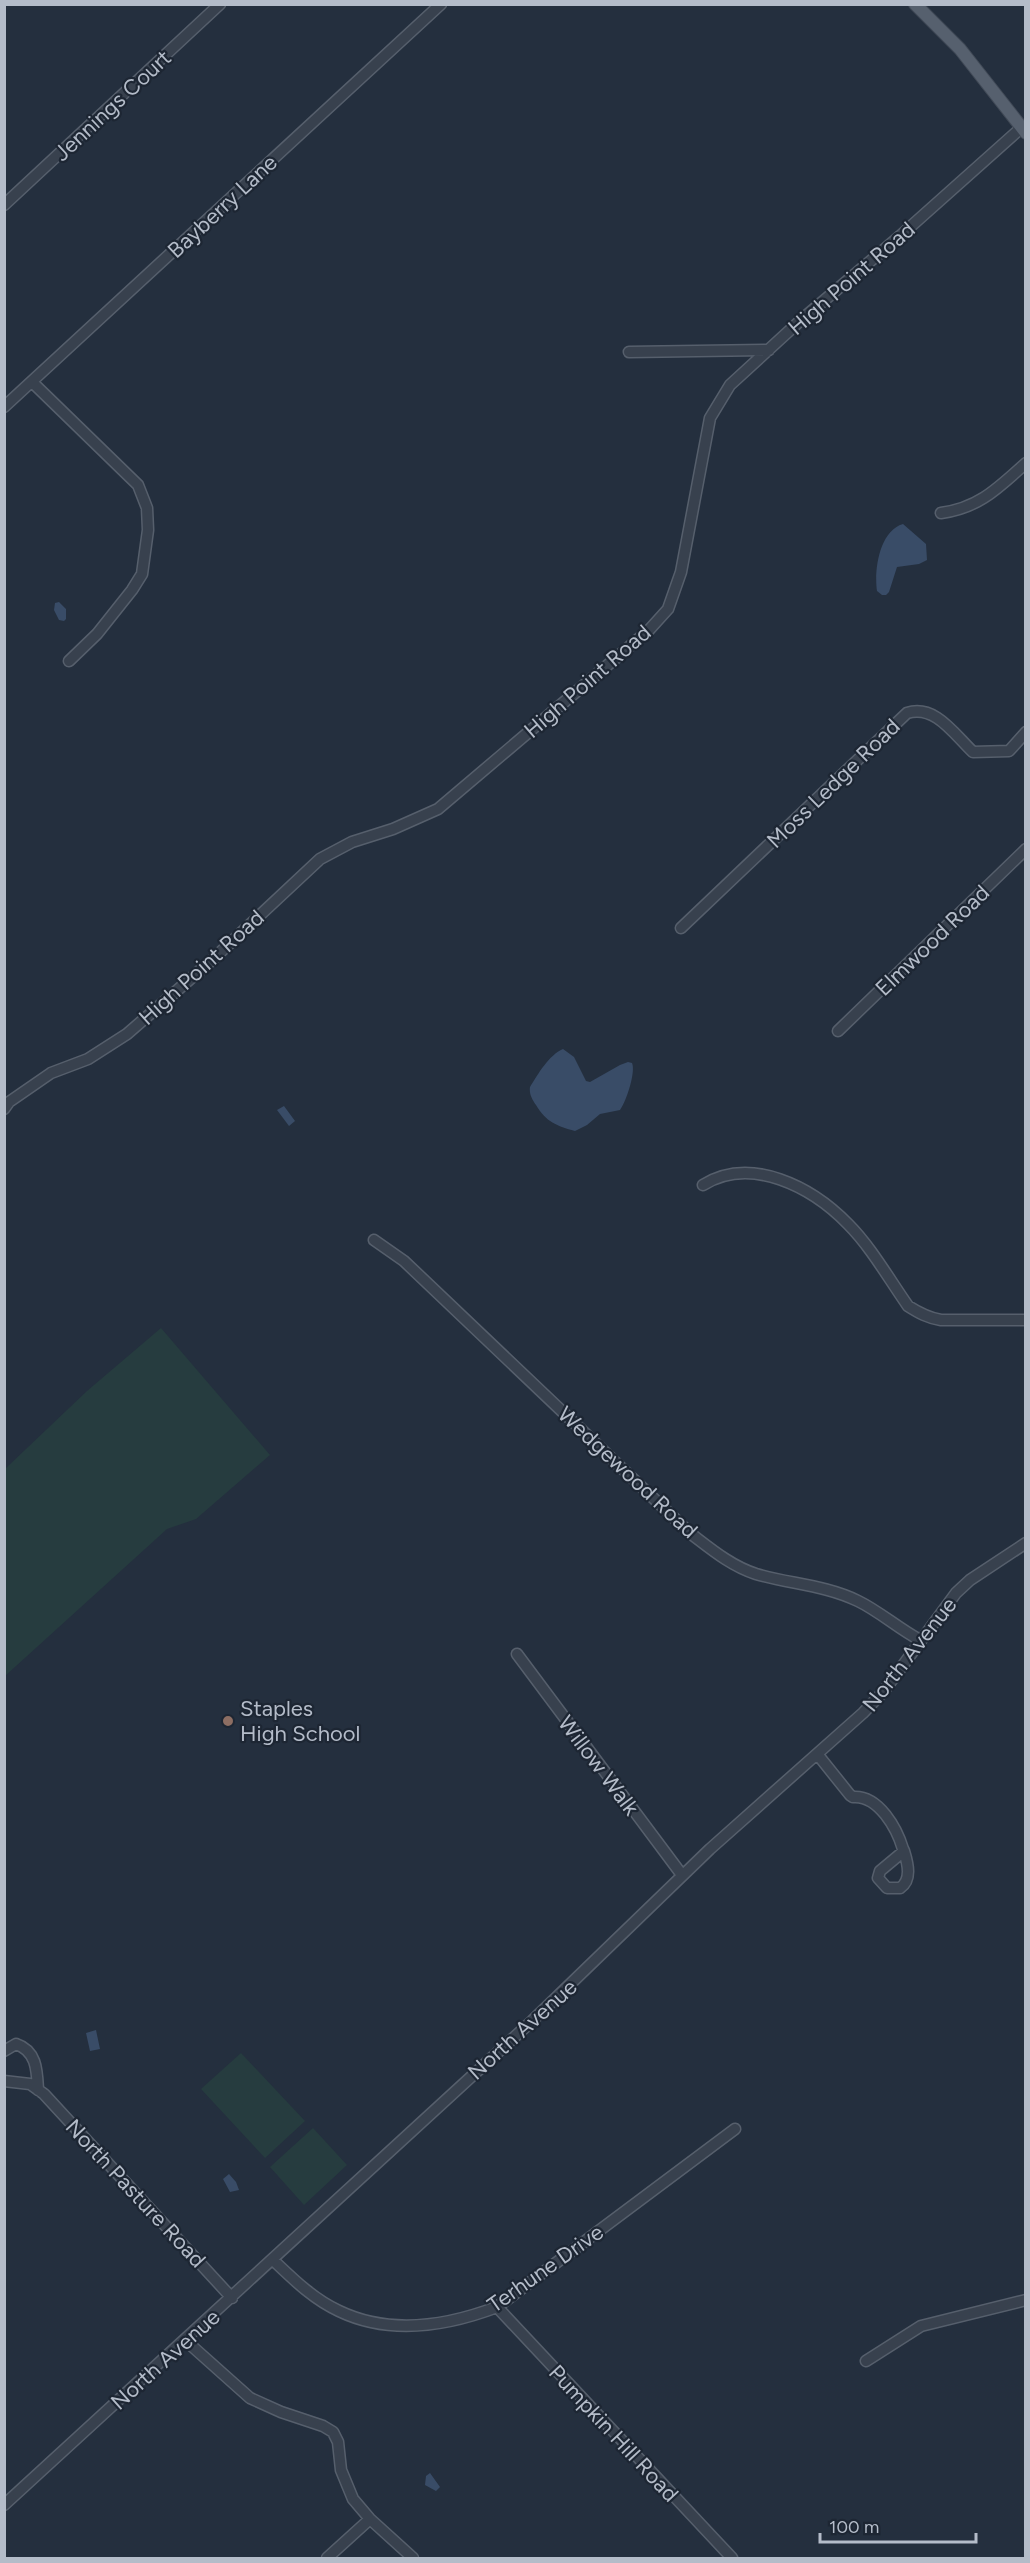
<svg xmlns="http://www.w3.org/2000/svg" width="1030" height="2563" viewBox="0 0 1030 2563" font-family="Figtree,sans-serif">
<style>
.green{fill:#263c3f}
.water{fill:#394c67}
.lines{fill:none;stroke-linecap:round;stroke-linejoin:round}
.minor-casing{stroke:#565f6c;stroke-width:13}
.major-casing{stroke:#414a57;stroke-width:14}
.minor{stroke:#38414e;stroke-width:10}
.major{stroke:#56606e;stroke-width:12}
.education-dot{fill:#8d6e63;stroke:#1d2633;stroke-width:2}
.labels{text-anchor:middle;stroke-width:4.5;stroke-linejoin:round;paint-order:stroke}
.street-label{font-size:22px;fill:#b4bcc9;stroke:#1d2633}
.poi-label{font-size:22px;fill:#b4bcc9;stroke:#1d2633;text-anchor:start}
</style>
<rect width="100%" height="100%" fill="#242f3e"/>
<path class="green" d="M 161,1328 L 270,1455 L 196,1519 L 167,1529 L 5,1676 L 5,1469 L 87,1391 Z
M 241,2053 L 305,2121 L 265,2158 L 201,2089 Z
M 313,2128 L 347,2165 L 304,2205 L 270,2167 Z"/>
<path class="water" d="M 903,524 L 926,544 L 927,560 L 919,564 L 897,567 L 889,592 L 886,595 L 882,595 L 877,591 C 874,571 879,531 903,524 Z
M 59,602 L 66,609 L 66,619 L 64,621 L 59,620 L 54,610 L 55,603 Z
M 563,1049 L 574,1057 L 586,1081 L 590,1082 L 620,1065 L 628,1062 L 632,1063 C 636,1072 626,1102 620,1110 L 600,1114 L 587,1125 L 575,1131 C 557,1126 546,1122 536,1105 C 532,1099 529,1094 530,1087 C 538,1074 549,1055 563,1049 Z
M 284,1106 L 295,1121 L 289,1126 L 277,1110 Z
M 96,2030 L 100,2049 L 90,2051 L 86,2033 Z
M 229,2174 L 236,2182 L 239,2190 L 230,2192 L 223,2179 Z
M 430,2473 L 440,2487 L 436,2491 L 425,2485 L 426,2476 Z"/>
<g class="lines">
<defs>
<path id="minor" d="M 4,205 L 220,4
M 629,352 L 769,350
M 32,382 L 138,485 L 147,508 L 148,530 L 142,574 L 132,590 L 97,634 L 69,661
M 4,407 L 441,4
M 941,513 C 979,508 998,488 1026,463
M 681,928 L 907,713 C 935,704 954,734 973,752 L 1009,751 L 1026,732
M 838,1031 L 1026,849
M 4,1109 L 9,1102 L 51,1073 L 88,1059 L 127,1034 L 212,960 L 320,859 L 352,842 L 393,829 L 438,809 L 649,630 L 668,609 L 681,572 L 710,418 L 730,385 L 801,320 L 900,236 L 1021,128
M 703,1185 C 751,1155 812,1187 848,1224 C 871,1247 889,1279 908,1306 C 919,1313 928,1318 941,1320 L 1026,1320
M 374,1240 L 404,1261 L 690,1533 C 711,1549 731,1566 756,1574 C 790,1584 825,1585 858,1601 C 879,1611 899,1629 920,1640
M 517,1654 L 682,1875
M 818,1755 L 850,1795 L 853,1797 C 879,1795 897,1829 903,1849 L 904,1851 C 908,1864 912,1880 900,1888 L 887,1888 L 878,1878 L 880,1871 L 904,1851
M 4,2051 L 16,2044 C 37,2051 37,2071 38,2090
M 4,2081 L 30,2084 L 44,2094 L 232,2298
M 273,2260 C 293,2279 313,2299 339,2311 C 389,2335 447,2326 497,2307 L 735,2129
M 497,2307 L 732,2558
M 185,2340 L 250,2398 L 281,2412 L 323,2426 L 333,2432 L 338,2442 L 341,2470 L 353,2499 L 370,2519 L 413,2558
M 866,2361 L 921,2326 L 1026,2300
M 4,2505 L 532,2021 L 710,1849 L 863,1713 L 884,1691 L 956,1593 L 970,1580 L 1026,1543
M 327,2558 L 370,2519"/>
<path id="major" d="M 915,4 L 960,49 L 1026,133"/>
</defs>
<use href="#minor" class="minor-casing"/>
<use href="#major" class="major-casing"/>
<use href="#minor" class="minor"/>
<use href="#major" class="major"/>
</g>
<circle class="education-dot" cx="228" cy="1721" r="6"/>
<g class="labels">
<g class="street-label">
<text transform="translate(112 105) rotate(-43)" y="8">Jennings Court</text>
<text transform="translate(222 206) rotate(-43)" y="8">Bayberry Lane</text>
<text transform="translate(851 278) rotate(-41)" y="8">High Point Road</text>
<text transform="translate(587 681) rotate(-41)" y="8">High Point Road</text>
<text transform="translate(833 783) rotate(-44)" y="8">Moss Ledge Road</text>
<text transform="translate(932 940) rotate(-44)" y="8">Elmwood Road</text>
<text transform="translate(201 967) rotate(-42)" y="8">High Point Road</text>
<text transform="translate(628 1472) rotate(43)" y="8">Wedgewood Road</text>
<text transform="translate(909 1654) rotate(-52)" y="8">North Avenue</text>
<text transform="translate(599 1765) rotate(53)" y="8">Willow Walk</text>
<text transform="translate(522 2029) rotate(-42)" y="8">North Avenue</text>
<text transform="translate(136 2193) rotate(47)" y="8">North Pasture Road</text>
<text transform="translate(545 2268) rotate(-35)" y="8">Terhune Drive</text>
<text transform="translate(165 2359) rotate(-42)" y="8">North Avenue</text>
<text transform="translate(614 2433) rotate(47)" y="8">Pumpkin Hill Road</text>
</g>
<g class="poi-label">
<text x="240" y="1716">Staples<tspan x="240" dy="25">High School</tspan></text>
</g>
</g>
<rect width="1030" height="2563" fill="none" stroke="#b4bcc9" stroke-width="12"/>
<path d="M820 2533v9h156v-9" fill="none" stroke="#b4bcc9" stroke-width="3"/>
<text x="829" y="2533" font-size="18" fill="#b4bcc9" stroke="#1d2633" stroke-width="4.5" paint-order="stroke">100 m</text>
</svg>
